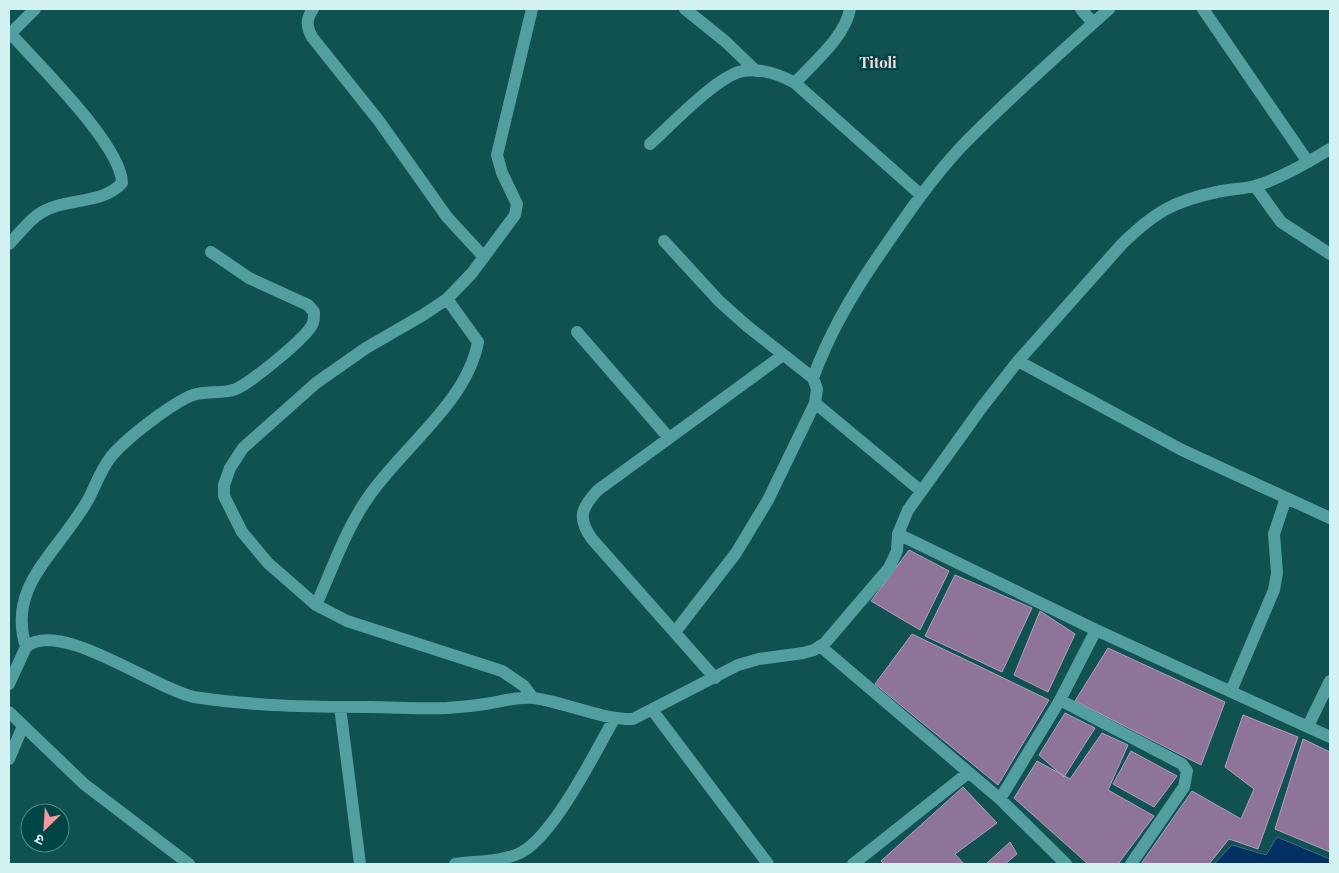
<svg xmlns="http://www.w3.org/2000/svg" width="1339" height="873" viewBox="0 0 1339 873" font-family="'Playfair Display','Noto Sans Devanagari',serif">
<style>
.water{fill:#042f61;stroke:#426a8c}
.building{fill:#8d7498;stroke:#b79cc2}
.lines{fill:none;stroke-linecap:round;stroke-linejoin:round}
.minor{stroke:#539e9e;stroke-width:12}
.labels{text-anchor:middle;stroke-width:5;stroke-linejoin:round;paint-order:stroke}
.quarter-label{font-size:15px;font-weight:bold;fill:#fdd9db;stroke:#004647}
</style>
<rect width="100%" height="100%" fill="#105152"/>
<path class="water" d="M 1277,837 L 1330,859 L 1330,864 L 1214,864 L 1232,845 L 1266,855 Z"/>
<path class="building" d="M 909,550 L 949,571 L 920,630 L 871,601 Z
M 955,575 L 1032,608 L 1002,672 L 925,636 Z
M 1040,611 L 1075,634 L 1048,692 L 1014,675 Z
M 912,634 L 1049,700 L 998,785 L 875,684 Z
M 1108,648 L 1225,702 L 1201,765 L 1075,701 Z
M 1065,713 L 1095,728 L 1064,777 L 1039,755 Z
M 1243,715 L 1298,737 L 1258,849 L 1229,839 L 1209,864 L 1141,864 L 1192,791 L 1241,819 L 1254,789 L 1225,767 Z
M 1102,733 L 1128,745 L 1108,790 L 1154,816 L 1118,864 L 1088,864 L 1014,798 L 1037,761 L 1070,779 Z
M 1303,739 L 1330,752 L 1330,852 L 1275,829 Z
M 1131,751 L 1177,776 L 1154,807 L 1113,784 Z
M 963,787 L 997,823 L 955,854 L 964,864 L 884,864 L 881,861 Z
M 1010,842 L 1017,854 L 1005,864 L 986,864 Z"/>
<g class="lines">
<path class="minor" d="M 313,9 C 306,19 306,26 312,37 L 379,121 L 447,217 L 484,257
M 532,9 L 497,155 L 502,173 L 517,204 L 515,215 L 472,273 L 447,299 L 423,315 L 366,348 L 316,383 L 243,448 L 230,468 L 224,485 L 224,496 L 242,532 L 268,563 L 316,605 L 347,621 L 502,671 L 524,686 L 533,698
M 685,9 L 726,42 L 756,71
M 1081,9 L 1093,23
M 1203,9 L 1308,162
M 9,35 L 35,9
M 795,83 C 814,62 845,37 850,9
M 650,144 C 670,126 718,75 743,71 C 762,68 779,74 795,83 L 921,195
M 1255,186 L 1281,222 L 1330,254
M 664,241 L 719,301 L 747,326 L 813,378 L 817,389 L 815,403 L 768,500 L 736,553 L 675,632
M 9,244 C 20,233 31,217 46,210 C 69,198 103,204 122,183 C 122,146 37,63 10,33
M 577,332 L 669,438
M 1018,361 L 1182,450 L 1330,518
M 813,378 C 830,331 855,289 884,248 C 908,213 932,178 962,146 C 1009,98 1059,54 1109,9
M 815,403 L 921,491
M 898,534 L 1096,630 L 1330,737
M 316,605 C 332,570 345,531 367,499 C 400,449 467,403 478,342 L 447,299
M 820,646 L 1000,799 L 1066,864
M 26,647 C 11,600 37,571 64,535 C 73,523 82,511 89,498 C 96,484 101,470 110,458 C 125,439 166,408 188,397 C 203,389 221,395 236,389 C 250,383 308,337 313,323 C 314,320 314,315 314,312 L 308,305 L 249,278 L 211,252
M 715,678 L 592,539 C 577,518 581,508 598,490 L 783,355
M 9,684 L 26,647 C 60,618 156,690 194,697 C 252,706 310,707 368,707 C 394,707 421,709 447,708 C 460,707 473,706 485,704 C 501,702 517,696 534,698 C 568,703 598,719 633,719 L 738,665 L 759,659 L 803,653 L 814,650 L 825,643 L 889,568 L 897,551 L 898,534 L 908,510 L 982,407 L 1018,361 L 1122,244 C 1154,213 1173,201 1217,192 C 1230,189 1243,189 1255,186 C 1282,178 1306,163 1330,149
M 1231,691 L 1274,590 L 1277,573 L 1274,534 L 1286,498
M 1060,700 L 1182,764 L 1187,771 L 1184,787 L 1131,864
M 340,707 L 360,864
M 653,711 L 768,864
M 9,712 L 84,784 L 189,864
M 1308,726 L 1330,681
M 9,759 L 23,726
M 1000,799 L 1060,700 L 1096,630
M 455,864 C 475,861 502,862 520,853 C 553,837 595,753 614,719
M 853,864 L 968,773"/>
</g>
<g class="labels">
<g class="quarter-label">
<text x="878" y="68">Titoli</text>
</g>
</g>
<rect width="1339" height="873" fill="none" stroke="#d4f2f1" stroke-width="20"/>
<g transform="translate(45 828) rotate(205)"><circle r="24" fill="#004647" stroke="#558b8b"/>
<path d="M0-4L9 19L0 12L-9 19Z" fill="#f49aa0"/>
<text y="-8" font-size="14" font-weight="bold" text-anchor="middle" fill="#d4f2f1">उ</text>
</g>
</svg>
